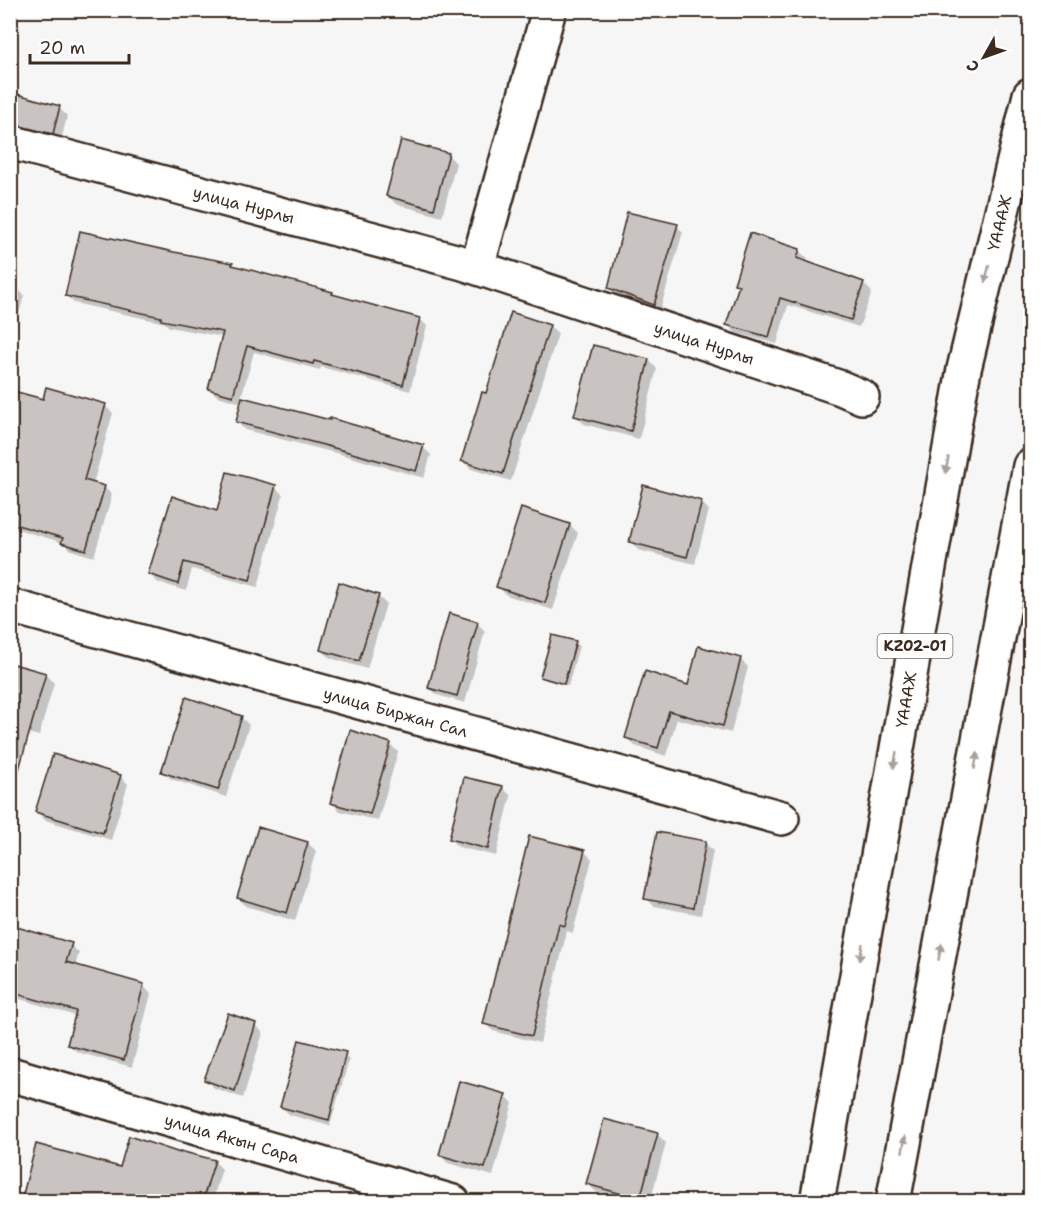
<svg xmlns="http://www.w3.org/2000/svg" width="1041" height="1212" viewBox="0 0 1041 1212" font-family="'Shantell Sans',sans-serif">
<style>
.shadow{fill:#0003}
.building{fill:#c9c3c1;stroke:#3b2a1e;stroke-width:1.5}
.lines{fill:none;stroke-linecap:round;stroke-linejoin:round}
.minor-casing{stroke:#3b2a1e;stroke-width:38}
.highway-casing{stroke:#3b2a1e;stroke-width:38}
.minor{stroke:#fff;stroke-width:33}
.highway{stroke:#fff;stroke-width:33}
.oneway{fill:#a79f9a}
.labels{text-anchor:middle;stroke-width:5;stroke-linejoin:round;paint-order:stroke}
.shield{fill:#fff;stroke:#766a62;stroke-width:1.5}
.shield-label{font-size:15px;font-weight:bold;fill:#3b2a1e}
.street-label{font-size:16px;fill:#3b2a1e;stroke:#fff}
</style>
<rect width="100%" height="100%" fill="#f7f6f6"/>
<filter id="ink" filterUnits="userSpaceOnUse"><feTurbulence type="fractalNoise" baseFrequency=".0167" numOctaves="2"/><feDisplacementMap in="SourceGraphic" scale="12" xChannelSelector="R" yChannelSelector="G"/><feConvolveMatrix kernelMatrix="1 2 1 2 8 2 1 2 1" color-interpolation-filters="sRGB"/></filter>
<g filter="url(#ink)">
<path class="shadow" d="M 59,108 L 67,116 L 61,141 L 16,131 L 10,126 L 10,112 Z
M 448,155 L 456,163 L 442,217 L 396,204 L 388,196 Z
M 677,226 L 683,232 L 660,310 L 616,294 L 609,287 Z
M 751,235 L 799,251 L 808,259 L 806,263 L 864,284 L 872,292 L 859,327 L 788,305 L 777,344 L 736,333 L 728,325 L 740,287 L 735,283 Z
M 173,253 L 232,264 L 236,268 L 332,293 L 336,297 L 420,319 L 427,326 L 410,391 L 321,367 L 320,370 L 254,352 L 241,398 L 423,447 L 431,455 L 424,478 L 336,453 L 245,430 L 237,422 L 242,403 L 217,396 L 210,389 L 224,337 L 169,327 L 165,323 L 74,303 L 67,296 Z
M 10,286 L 16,287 L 24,295 L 10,348 Z
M 550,326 L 558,334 L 511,481 L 471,469 L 463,461 L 487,395 Z
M 594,346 L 649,360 L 657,369 L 639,439 L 584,424 L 576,416 Z
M 44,401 L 105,406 L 113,413 L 93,484 L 104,487 L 112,495 L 94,557 L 71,550 L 64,543 L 10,527 L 10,477 Z
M 275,487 L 283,495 L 258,587 L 192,569 L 186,591 L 157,582 L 149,574 L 218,513 Z
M 701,502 L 709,510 L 695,564 L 638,550 L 630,541 Z
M 570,525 L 578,533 L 553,610 L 506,595 L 498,586 Z
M 378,596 L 386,604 L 367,669 L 330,658 L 322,650 Z
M 477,623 L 485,631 L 465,703 L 437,695 L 429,687 Z
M 575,642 L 579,646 L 568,686 L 546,680 L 542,676 Z
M 740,659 L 748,667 L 731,733 L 677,719 L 666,756 L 635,746 L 627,738 L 689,687 Z
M 10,665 L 46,675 L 54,683 L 39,736 L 10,728 Z
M 241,717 L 249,725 L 226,797 L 171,779 L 163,771 Z
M 390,744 L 398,752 L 378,821 L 340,811 L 332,803 Z
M 120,776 L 128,784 L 111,840 L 45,820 L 37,812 Z
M 466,779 L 503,788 L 511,796 L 496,856 L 458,847 L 450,839 Z
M 308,843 L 316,851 L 295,921 L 246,906 L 238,898 Z
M 705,843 L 713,851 L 701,915 L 654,906 L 646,898 Z
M 584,851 L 592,859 L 573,933 L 567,931 L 540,1043 L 493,1031 L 485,1023 Z
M 10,927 L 71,945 L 79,953 L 75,966 L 143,985 L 151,994 L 132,1067 L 77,1052 L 69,1044 L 76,1016 L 10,996 Z
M 255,1024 L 263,1033 L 243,1098 L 214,1088 L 206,1080 Z
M 341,1052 L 349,1060 L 330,1126 L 290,1115 L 281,1107 Z
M 505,1095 L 513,1103 L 493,1176 L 448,1163 L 440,1155 Z
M 658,1135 L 666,1143 L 650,1202 L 631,1202 L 596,1192 L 588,1184 Z
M 214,1161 L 222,1169 L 212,1202 L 23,1202 L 121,1169 Z
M 258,1192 L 291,1202 L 255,1202 Z"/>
<path class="building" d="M 10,92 L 60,106 L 53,134 L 10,124 Z
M 401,140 L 449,153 L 434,209 L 386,196 Z
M 627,212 L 678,224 L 654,305 L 608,288 Z
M 80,231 L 174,252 L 233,263 L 232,265 L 333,292 L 332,294 L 420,318 L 403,385 L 314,361 L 313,364 L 247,346 L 233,396 L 208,389 L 223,332 L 161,320 L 161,317 L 65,296 Z
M 750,233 L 800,249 L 797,258 L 864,282 L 851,320 L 780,298 L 769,337 L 726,325 L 739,285 L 734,284 Z
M 511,312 L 550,325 L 503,474 L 461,461 L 482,392 L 486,393 Z
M 593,345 L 649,359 L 631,431 L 574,416 Z
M 46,387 L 106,404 L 84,480 L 105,486 L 86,550 L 61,543 L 63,538 L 10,523 L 10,390 L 43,399 Z
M 242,397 L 330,420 L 330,418 L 424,445 L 416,471 L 327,446 L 236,422 Z
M 227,472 L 276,485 L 250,580 L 184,562 L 178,584 L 148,574 L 172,496 L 217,511 Z
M 643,485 L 702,501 L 687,557 L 629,542 Z
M 521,508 L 570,524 L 545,603 L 496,587 Z
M 339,582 L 379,595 L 359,661 L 320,650 Z
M 449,613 L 478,622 L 457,696 L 428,688 Z
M 552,635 L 576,641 L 564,684 L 540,677 Z
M 698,646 L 741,658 L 723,726 L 669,711 L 658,748 L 625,738 L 645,671 L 688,685 Z
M 10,663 L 46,673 L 18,773 L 10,772 Z
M 186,697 L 242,716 L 218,790 L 161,772 Z
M 350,730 L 391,743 L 370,814 L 330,803 Z
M 53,754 L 121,775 L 103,833 L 35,812 Z
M 464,777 L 503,786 L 488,849 L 449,839 Z
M 258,827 L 308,842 L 287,913 L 237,898 Z
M 657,832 L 706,841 L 693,908 L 644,899 Z
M 529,836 L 585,850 L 565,926 L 559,924 L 532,1036 L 483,1024 Z
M 10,925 L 72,943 L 66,962 L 144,984 L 124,1060 L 67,1045 L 76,1011 L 10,992 Z
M 228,1013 L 256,1023 L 235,1091 L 204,1080 Z
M 299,1040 L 346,1052 L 329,1120 L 280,1107 Z
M 459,1081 L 506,1094 L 485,1168 L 439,1155 Z
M 604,1119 L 658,1133 L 640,1199 L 586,1184 Z
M 129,1136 L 180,1153 L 180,1151 L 215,1160 L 202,1202 L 21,1202 L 36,1144 L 120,1167 Z"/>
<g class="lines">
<defs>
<g id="minor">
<path id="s1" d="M 10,142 L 463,263 L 841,388 L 862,397"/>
<path d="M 477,267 L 549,10"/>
<path id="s2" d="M 10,606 L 782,818"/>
<path id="s3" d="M 10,1074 L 453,1202"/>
</g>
<g id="highway">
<path id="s4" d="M 817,1202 L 964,369 L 1030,95"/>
<path d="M 893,1202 L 1030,466"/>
</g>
</defs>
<use href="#minor" class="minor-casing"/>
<use href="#highway" class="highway-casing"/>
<use href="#minor" class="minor"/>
<use href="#highway" class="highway"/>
</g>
<defs><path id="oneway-solid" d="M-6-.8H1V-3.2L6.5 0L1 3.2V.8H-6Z" transform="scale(1.5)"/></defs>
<g class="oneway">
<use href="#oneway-solid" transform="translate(987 274) rotate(104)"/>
<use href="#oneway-solid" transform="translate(947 465) rotate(100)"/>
<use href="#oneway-solid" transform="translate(895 760) rotate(100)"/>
<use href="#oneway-solid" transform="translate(976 761) rotate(-79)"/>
<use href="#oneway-solid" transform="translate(861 952) rotate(100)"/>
<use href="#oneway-solid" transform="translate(940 952) rotate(-79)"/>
<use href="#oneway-solid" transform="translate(904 1144) rotate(-79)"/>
</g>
</g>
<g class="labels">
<rect class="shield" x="877.5" y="634" width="75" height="24" rx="4.5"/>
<g class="shield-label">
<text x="915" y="651">KZ02-01</text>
</g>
<g class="street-label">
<text dy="6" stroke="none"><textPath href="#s1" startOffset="242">улица Нурлы</textPath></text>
<text dy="6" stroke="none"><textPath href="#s4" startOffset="996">ҮАААЖ</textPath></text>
<text dy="6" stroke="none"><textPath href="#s1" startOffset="723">улица Нурлы</textPath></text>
<text dy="6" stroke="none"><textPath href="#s4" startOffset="510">ҮАААЖ</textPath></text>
<text dy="6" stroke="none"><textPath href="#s2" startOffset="400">улица Биржан Сал</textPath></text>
<text dy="6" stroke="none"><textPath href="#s3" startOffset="231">улица Акын Сара</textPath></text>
</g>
</g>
<rect width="1041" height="1212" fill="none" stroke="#fff" stroke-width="36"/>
<rect x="18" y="18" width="1005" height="1176" fill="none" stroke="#3b2a1e" stroke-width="2" filter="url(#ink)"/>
<g transform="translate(984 57) rotate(230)" stroke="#ffffff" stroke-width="4.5" paint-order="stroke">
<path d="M0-4.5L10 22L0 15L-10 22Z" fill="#3b2a1e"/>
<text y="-9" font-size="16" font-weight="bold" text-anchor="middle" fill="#3b2a1e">С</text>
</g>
<path d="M30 54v9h99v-9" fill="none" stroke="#3b2a1e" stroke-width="3"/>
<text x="39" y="54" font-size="18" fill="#3b2a1e" stroke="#ffffff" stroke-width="4.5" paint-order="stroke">20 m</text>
</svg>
